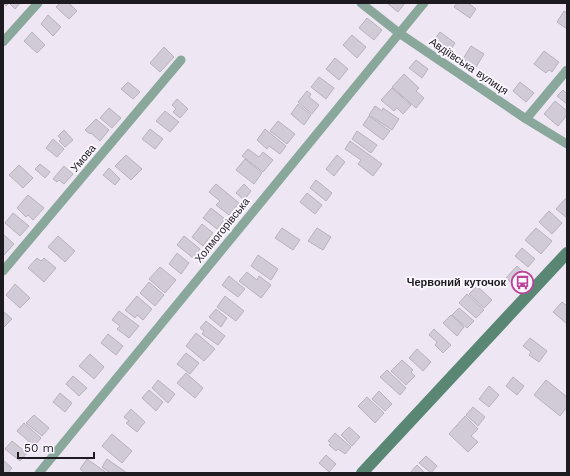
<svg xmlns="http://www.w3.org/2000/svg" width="570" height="476" viewBox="0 0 570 476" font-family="'Work Sans',sans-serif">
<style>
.building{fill:#d1cbd7;stroke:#b8b2bd}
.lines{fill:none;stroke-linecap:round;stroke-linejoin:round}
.street{stroke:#89a89b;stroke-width:9}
.secondary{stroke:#598774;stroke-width:12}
.labels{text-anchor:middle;stroke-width:4;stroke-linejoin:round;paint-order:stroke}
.street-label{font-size:11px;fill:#1d1b1f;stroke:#faf5ff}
.poi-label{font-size:11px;font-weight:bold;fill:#1d1b1f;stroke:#faf5ff;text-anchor:end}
</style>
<rect width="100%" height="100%" fill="#eee7f3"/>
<path class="building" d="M 3,3 L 20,3 L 15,9 L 9,3 L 6,6 Z
M 60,3 L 69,3 L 77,11 L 69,19 L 56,7 Z
M 387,3 L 405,3 L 398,12 Z
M 457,3 L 468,3 L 476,9 L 470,18 L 454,7 Z
M 564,11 L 567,13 L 567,29 L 557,22 Z
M 48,15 L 61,27 L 53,36 L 41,24 Z
M 367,18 L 382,30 L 374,40 L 359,28 Z
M 32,32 L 45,45 L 37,53 L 24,41 Z
M 440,32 L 455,43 L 448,54 L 432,43 Z
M 352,35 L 366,47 L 357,58 L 343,45 Z
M 471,46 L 484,54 L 476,67 L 463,59 Z
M 164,47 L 174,57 L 160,72 L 150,63 Z
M 544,51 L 559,62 L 552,72 L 549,70 L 546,73 L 534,64 Z
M 335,58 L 348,69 L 339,80 L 326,69 Z
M 416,60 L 428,69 L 422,78 L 409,68 Z
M 404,74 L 419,88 L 416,91 L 424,98 L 416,108 L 392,87 Z
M 319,77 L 334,88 L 326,99 L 311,87 Z
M 128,82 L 140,92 L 133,99 L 121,89 Z
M 520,82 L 534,93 L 526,102 L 513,91 Z
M 392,88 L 411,105 L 403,114 L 397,108 L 394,111 L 381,100 Z
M 563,90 L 567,94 L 567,104 L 557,96 Z
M 307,91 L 311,94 L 309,97 L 319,105 L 312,114 L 298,102 Z
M 177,99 L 188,109 L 180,118 L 173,112 L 176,109 L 172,105 Z
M 555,101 L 567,111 L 567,115 L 558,126 L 544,114 Z
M 298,104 L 311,115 L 304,125 L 291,114 Z
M 375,106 L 382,111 L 383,108 L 399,119 L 392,130 L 369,115 Z
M 109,108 L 121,118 L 112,128 L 100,118 Z
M 165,111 L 179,122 L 170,132 L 156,121 Z
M 369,116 L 390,131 L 383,140 L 363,125 Z
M 96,119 L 109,130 L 100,141 L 91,133 L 90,134 L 85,130 Z
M 278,121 L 295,134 L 287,144 L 270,131 Z
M 150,129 L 163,139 L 155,149 L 142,139 Z
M 265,129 L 286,146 L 280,154 L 269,146 L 267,149 L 257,140 Z
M 64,130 L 73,140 L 65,147 L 59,141 L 61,139 L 58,136 Z
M 357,131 L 377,145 L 371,153 L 352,139 Z
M 53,139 L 64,149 L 57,157 L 46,148 Z
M 350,141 L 382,164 L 373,176 L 358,164 L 361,160 L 345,149 Z
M 248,149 L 259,157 L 263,152 L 273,160 L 263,172 L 242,156 Z
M 126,155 L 142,169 L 131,180 L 115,166 Z
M 337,155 L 345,162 L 334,176 L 326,169 Z
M 245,159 L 262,173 L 254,184 L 236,170 Z
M 40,164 L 50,172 L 45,178 L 35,169 Z
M 19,165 L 33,178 L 23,188 L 9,175 Z
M 64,166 L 73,174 L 64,184 L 59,180 L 57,182 L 53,179 Z
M 109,168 L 120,179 L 115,185 L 103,175 Z
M 316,180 L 332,193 L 326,201 L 310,188 Z
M 216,184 L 239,203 L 229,215 L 216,205 L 220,201 L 209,192 Z
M 244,184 L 251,191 L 244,200 L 236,193 Z
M 307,193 L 322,205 L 315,214 L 300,202 Z
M 28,195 L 44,208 L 33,220 L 28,215 L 26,217 L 17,208 Z
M 566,198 L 567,199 L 567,218 L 556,209 Z
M 211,208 L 225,219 L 217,229 L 203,218 Z
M 549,211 L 562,223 L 552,234 L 539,222 Z
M 13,213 L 29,226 L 20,236 L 5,223 Z
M 202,224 L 213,233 L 203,246 L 192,237 Z
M 282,228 L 300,240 L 293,250 L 275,238 Z
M 317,228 L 331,237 L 323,250 L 308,241 Z
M 536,228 L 552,241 L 541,254 L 525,240 Z
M 3,234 L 14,244 L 4,255 L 3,254 Z
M 58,236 L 75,251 L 65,262 L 48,247 Z
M 184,236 L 200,249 L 193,258 L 177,245 Z
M 522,248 L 535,259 L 528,267 L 515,256 Z
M 177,253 L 189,263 L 181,274 L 169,264 Z
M 258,255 L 278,269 L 271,280 L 251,266 Z
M 37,258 L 41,261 L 44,258 L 56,268 L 44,282 L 28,268 Z
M 517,266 L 531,279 L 520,291 L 506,278 Z
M 160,267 L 176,280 L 165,293 L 149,279 Z
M 247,272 L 257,280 L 259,276 L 271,285 L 261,298 L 239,281 Z
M 229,276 L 245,289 L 238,297 L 222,285 Z
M 149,282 L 164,295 L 155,306 L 140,293 Z
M 15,284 L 30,298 L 20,308 L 6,295 Z
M 477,286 L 492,300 L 484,308 L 469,294 Z
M 467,294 L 484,310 L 476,318 L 459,303 Z
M 137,296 L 152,309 L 143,320 L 137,315 L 135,318 L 125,310 Z
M 225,296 L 244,311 L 236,321 L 217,307 Z
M 562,302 L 567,306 L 567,324 L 553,312 Z
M 459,308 L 474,321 L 467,328 L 452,315 Z
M 216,309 L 227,318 L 221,327 L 209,317 Z
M 3,311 L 12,319 L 3,328 Z
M 119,311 L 139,326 L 129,338 L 117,329 L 120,326 L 112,320 Z
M 451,315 L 464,327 L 457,336 L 443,323 Z
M 206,321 L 225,336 L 218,345 L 202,334 L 204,331 L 200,328 Z
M 434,329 L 451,345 L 443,353 L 435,345 L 437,342 L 429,335 Z
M 196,333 L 215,349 L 204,361 L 186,346 Z
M 108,334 L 123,346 L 116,355 L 101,343 Z
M 530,338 L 547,351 L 539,362 L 529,355 L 531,352 L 523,346 Z
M 417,349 L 431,362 L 423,371 L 409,358 Z
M 186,353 L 199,363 L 190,374 L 177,364 Z
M 90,354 L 104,367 L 94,379 L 79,366 Z
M 402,360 L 413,370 L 411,372 L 415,376 L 406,385 L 391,371 Z
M 387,370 L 406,388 L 400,395 L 380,377 Z
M 186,373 L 203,388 L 195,398 L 177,383 Z
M 73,376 L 87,388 L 79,396 L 66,384 Z
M 513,377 L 524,386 L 517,395 L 506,386 Z
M 158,380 L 175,394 L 168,403 L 152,388 Z
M 546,380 L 567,397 L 567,407 L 560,416 L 534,395 Z
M 489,386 L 499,395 L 489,407 L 479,399 Z
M 149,390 L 163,402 L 156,411 L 142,398 Z
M 379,391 L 392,404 L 385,411 L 372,399 Z
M 60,393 L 72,403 L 65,412 L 53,402 Z
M 367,397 L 384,413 L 375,423 L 358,406 Z
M 473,407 L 485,417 L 478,426 L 466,415 Z
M 131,409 L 145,422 L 137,432 L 126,423 L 129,421 L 124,417 Z
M 34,415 L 49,428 L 42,436 L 26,423 Z
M 465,416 L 478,429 L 471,436 L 478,442 L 468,452 L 449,434 Z
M 24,423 L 41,438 L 34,446 L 17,431 Z
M 349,427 L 360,437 L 352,446 L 341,435 Z
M 335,433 L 351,447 L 345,454 L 338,449 L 336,451 L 329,445 L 331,443 L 328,441 Z
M 112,434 L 132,451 L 122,463 L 102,446 Z
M 12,441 L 27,453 L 20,461 L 5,449 Z
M 326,455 L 336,464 L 329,472 L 319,463 Z
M 426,456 L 437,466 L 431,473 L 419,463 Z
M 87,459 L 107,473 L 85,473 L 80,469 Z
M 107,459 L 127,473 L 110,473 L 102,467 Z
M 3,460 L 12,468 L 8,473 L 3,473 Z
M 417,465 L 425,473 L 410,473 Z"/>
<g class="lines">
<path class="street" d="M 361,3 L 399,33 L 526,119 L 567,144
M 3,42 L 38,3
M 526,119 L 567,70
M 3,271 L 181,60
M 39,473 L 424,3"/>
<path class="secondary" d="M 362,473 L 567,253"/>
</g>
<defs>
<symbol id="bus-ring" viewBox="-11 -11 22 22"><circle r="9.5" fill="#faf5ff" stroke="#bb4399" stroke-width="1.5"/><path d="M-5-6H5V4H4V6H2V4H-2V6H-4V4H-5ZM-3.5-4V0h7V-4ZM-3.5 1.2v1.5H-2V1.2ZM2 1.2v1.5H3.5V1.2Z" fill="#bb4399"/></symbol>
</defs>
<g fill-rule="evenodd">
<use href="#bus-ring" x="510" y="270" width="25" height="25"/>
</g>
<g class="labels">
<g class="street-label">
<text transform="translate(469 66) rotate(34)" y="4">Авдіївська вулиця</text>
<text transform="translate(83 158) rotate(-50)" y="4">Умова</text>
<text transform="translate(222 230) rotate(-51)" y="4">Холмогорівська</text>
</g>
<g class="poi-label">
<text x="506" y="286">Червоний куточок</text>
</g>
</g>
<rect width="570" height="476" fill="none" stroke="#1d1b1f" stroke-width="8"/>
<path d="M18 452v6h76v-6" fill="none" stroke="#1d1b1f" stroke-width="2"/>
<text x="24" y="452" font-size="12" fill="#1d1b1f" stroke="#faf5ff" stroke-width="3" paint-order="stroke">50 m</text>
</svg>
